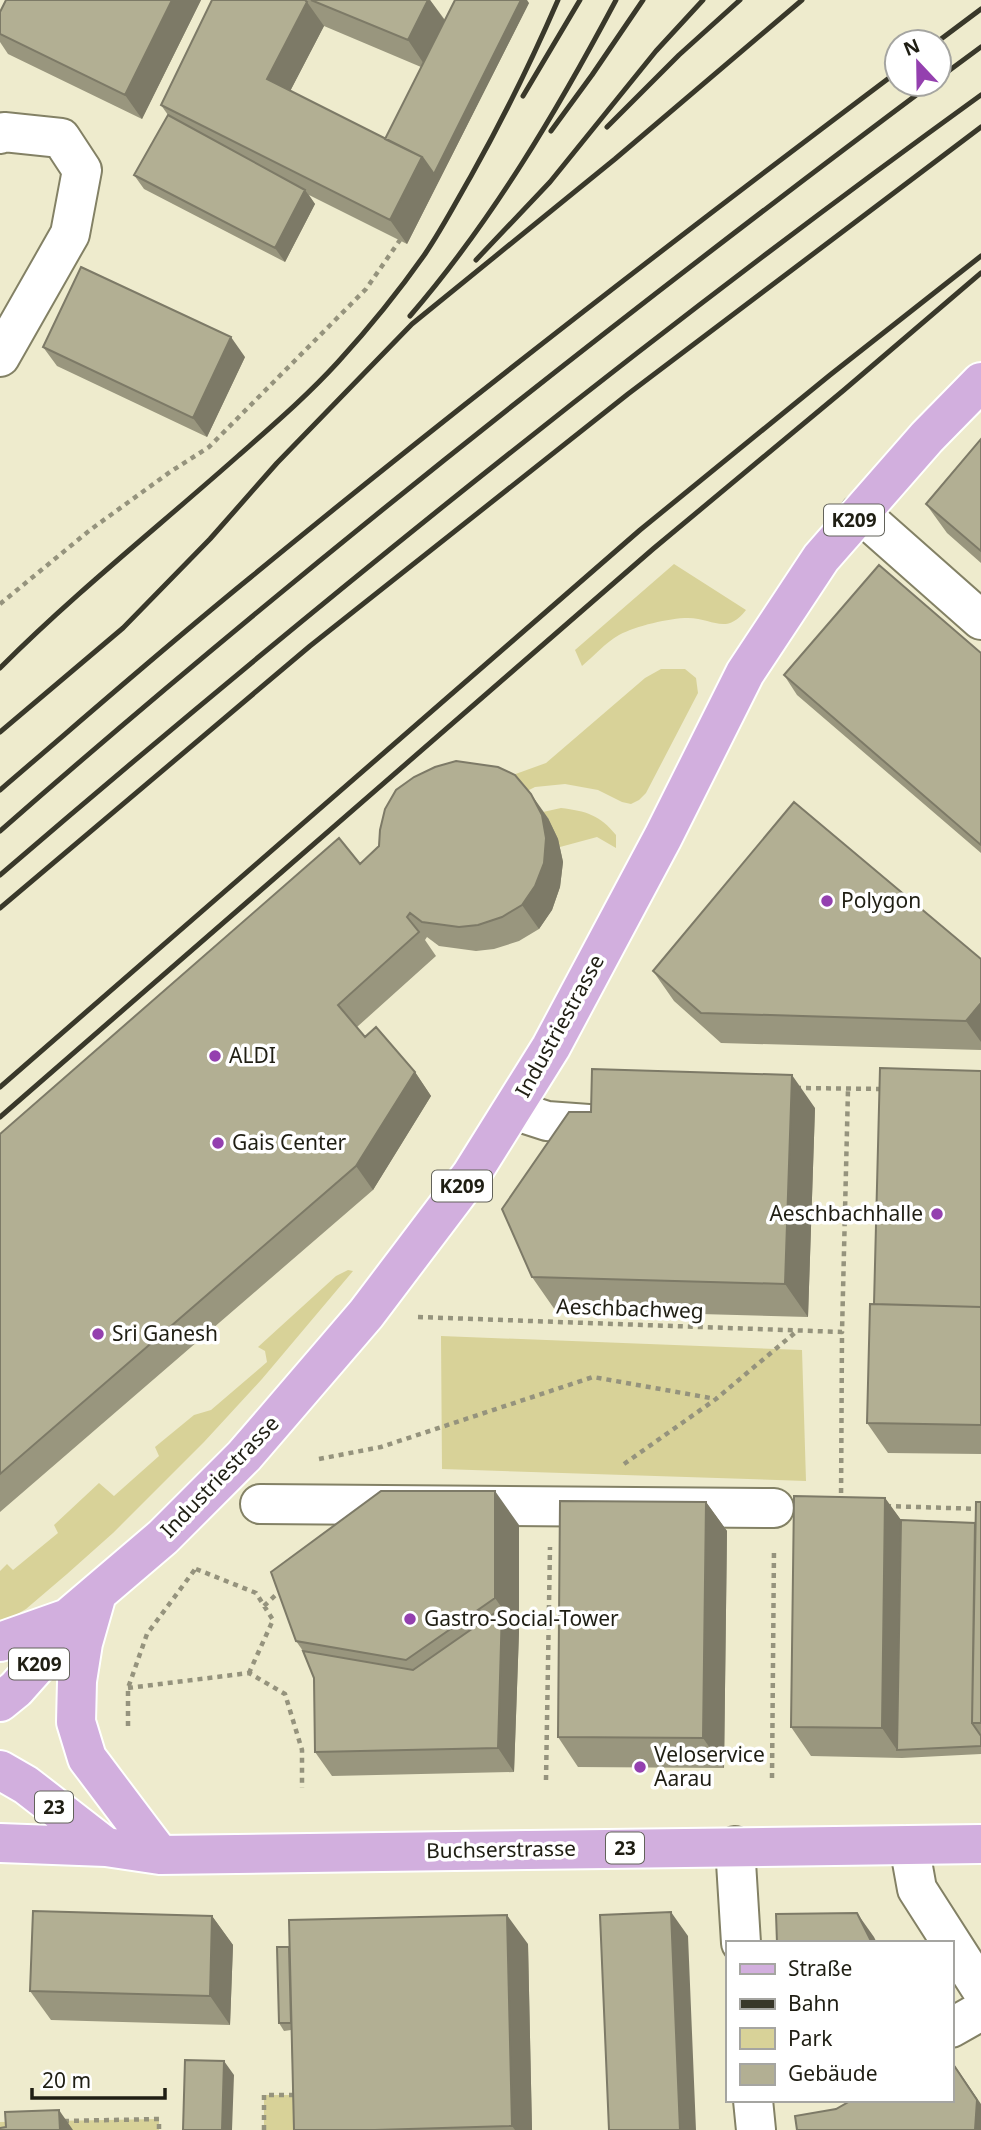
<svg xmlns="http://www.w3.org/2000/svg" width="981" height="2130" viewBox="0 0 981 2130" font-family="'Noto Sans',sans-serif">
<style>
.green{fill:#d8d298}
.lines{fill:none;stroke-linecap:round;stroke-linejoin:round}
.minor-casing{stroke:#838165;stroke-width:42}
.major-casing{stroke:#fff;stroke-width:42}
.path{stroke:#95937d;stroke-width:4.5;stroke-dasharray:5 5;stroke-linecap:butt}
.minor{stroke:#fff;stroke-width:38}
.major{stroke:#d2afde;stroke-width:38}
.rail{stroke:#39382a;stroke-width:5}
.wall{fill:#99967e;fill-rule:evenodd}
.shaded-wall{fill:#7d7a67}
.building{fill:#b2af93;stroke:#7d7a67;stroke-width:2}
.poi-dot{fill:#9440af;stroke:#fff;stroke-width:2.5}
.labels{text-anchor:middle;stroke-width:7;stroke-linejoin:round;paint-order:stroke}
.shield{fill:#fff;stroke:#62625a;stroke-width:2}
.shield-label{font-size:19px;font-weight:bold;fill:#1f1e13}
.poi-label{font-size:21px;fill:#1f1e13;stroke:#fff;text-anchor:start}
.street-label{font-size:21px;fill:#1f1e13;stroke:#fff}
</style>
<rect width="100%" height="100%" fill="#eeebcd"/>
<path class="green" d="M 674,564 L 746,610 C 726,636 713,618 688,618 C 669,618 636,626 619,635 C 606,642 594,656 582,666 L 575,650 Z
M 661,669 L 685,669 L 696,678 L 698,693 L 646,793 L 639,800 L 631,804 L 622,802 L 598,790 L 565,784 L 535,787 L 521,794 L 482,786 L 546,763 L 645,678 Z
M 561,808 C 586,811 600,815 616,835 L 616,848 L 597,837 L 560,847 L 548,818 L 543,812 Z
M 348,1270 L 353,1271 L 262,1379 L 204,1442 L 113,1533 L 67,1574 L 26,1609 L 0,1624 L 0,1571 L 7,1564 L 13,1570 L 58,1533 L 54,1525 L 99,1483 L 114,1496 L 159,1456 L 155,1447 L 194,1415 L 211,1410 L 267,1362 L 265,1351 L 258,1347 L 336,1276 Z
M 441,1336 L 802,1350 L 806,1481 L 442,1469 Z
M 264,2095 L 307,2095 L 311,2130 L 264,2130 Z
M 159,2119 L 159,2130 L 0,2130 L 0,2122 Z"/>
<g class="lines">
<defs>
<path id="minor" d="M 0,134 L 4,132 L 61,138 L 82,170 L 70,234 L 0,357
M 860,513 L 981,620
M 513,1110 L 547,1121 L 616,1126
M 260,1504 L 774,1508
M 909,1845 L 917,1889 L 981,1989
M 735,1846 L 741,1943
M 951,2028 L 981,2011
M 753,2100 L 756,2130"/>
<path id="major" d="M 97,1594 L 83,1643 L 77,1681 L 76,1722 L 87,1758 L 160,1855
M 0,1642 L 68,1618 L 163,1537 L 244,1456 L 366,1314 L 471,1175 L 551,1047 L 663,837 L 745,673 L 821,558 L 927,437 L 981,382
M 0,1702 L 16,1689 L 48,1653 L 68,1618
M 0,1770 L 26,1785 L 106,1847
M 0,1843 L 106,1847 L 160,1855 L 981,1844"/>
</defs>
<use href="#minor" class="minor-casing"/>
<use href="#major" class="major-casing"/>
<path class="path" d="M 0,604 L 90,530 L 170,472 L 209,447 L 366,289 L 400,240
M 796,1088 L 886,1089
M 418,1317 L 842,1332 L 848,1089
M 319,1459 L 381,1447 L 593,1377 L 716,1399
M 624,1464 L 716,1399 L 797,1331
M 841,1503 L 842,1332
M 886,1506 L 981,1509
M 196,1569 L 256,1593 L 273,1620 L 249,1673
M 264,1606 L 281,1590
M 128,1688 L 249,1673 L 285,1694 L 302,1750 L 302,1788
M 128,1726 L 128,1688 L 147,1634 L 196,1568
M 772,1778 L 774,1548
M 546,1780 L 550,1547
M 64,2121 L 159,2119 L 159,2130
M 264,2130 L 264,2095 L 299,2095"/>
<use href="#minor" class="minor"/>
<use href="#major" class="major"/>
<path class="rail" d="M 937,42 L 981,9
M 939,78 L 981,47
M 523,96 L 580,0
M 607,127 L 679,55 L 740,0
M 551,131 L 592,75 L 643,0
M 476,260 L 550,182 L 656,51 L 703,0
M 410,316 C 492,221 557,111 616,0
M 0,668 C 75,593 158,527 238,456 C 272,426 307,396 338,362 C 369,328 399,291 425,254 C 442,229 456,202 471,176 C 503,119 532,60 558,0
M 0,732 L 123,628 L 210,539 L 277,463 L 412,324 L 615,159 L 802,0
M 0,790 C 83,719 166,646 251,577 C 462,403 679,236 897,72
M 0,831 C 299,569 613,322 931,84
M 0,875 C 317,603 642,340 981,95
M 0,908 L 310,646 L 628,394 L 981,127
M 0,1087 L 640,530 L 830,375 L 981,256
M 0,1117 L 653,549 L 844,390 L 981,273"/>
</g>
<path class="wall" d="M 6,0 L 201,0 L 142,119 L 8,54 L 0,42 L 0,12 Z
M 212,0 L 430,0 L 445,20 L 529,3 L 407,244 L 309,195 L 315,204 L 285,262 L 144,189 L 134,175 L 168,115 L 161,105 ZM 324,26 L 421,67 L 385,139 L 290,91 Z
M 43,347 L 245,357 L 207,437 L 57,366 Z
M 981,439 L 981,563 L 947,533 L 926,504 Z
M 981,653 L 981,853 L 797,695 L 784,675 Z
M 548,818 L 558,839 L 563,862 L 560,887 L 552,910 L 539,929 L 519,941 L 494,949 L 476,951 L 439,946 L 427,937 L 425,940 L 436,956 L 357,1027 L 365,1037 L 415,1072 L 431,1096 L 373,1190 L 0,1512 L 0,1134 L 360,864 Z
M 981,959 L 981,1050 L 721,1043 L 674,1001 L 653,971 Z
M 981,1071 L 981,1454 L 888,1453 L 867,1423 L 874,1304 Z
M 815,1108 L 808,1317 L 555,1310 L 532,1277 L 591,1112 Z
M 885,1498 L 901,1520 L 975,1523 L 981,1502 L 981,1754 L 902,1758 L 811,1756 L 791,1727 Z
M 706,1502 L 727,1531 L 724,1768 L 578,1767 L 558,1737 Z
M 519,1525 L 519,1632 L 514,1772 L 332,1776 L 315,1752 L 314,1678 L 303,1651 L 296,1641 Z
M 212,1916 L 233,1945 L 230,2025 L 51,2020 L 30,1991 Z
M 528,1944 L 532,2130 L 294,2130 L 291,2030 L 284,2031 L 279,2023 L 289,1947 Z"/>
<path class="shaded-wall" d="M 172,0 L 201,0 L 142,119 L 125,95 Z
M 428,0 L 430,0 L 450,28 L 428,70 L 408,40 Z
M 521,0 L 527,0 L 529,3 L 439,181 L 434,174 Z
M 307,2 L 324,26 L 284,103 L 267,79 Z
M 422,157 L 439,181 L 407,244 L 390,220 Z
M 305,190 L 315,204 L 285,262 L 275,248 Z
M 231,337 L 245,357 L 207,437 L 193,418 Z
M 531,794 L 548,818 L 558,839 L 563,862 L 560,887 L 552,910 L 539,929 L 522,905 Z
M 981,1003 L 981,1042 L 966,1021 Z
M 415,1072 L 431,1096 L 373,1190 L 356,1166 Z
M 792,1075 L 815,1108 L 808,1317 L 785,1284 Z
M 495,1491 L 519,1525 L 519,1632 L 514,1772 L 498,1748 L 502,1608 L 495,1598 Z
M 885,1498 L 906,1527 L 897,1750 L 882,1728 Z
M 706,1502 L 727,1531 L 724,1768 L 703,1738 Z
M 671,1912 L 688,1936 L 696,2130 L 680,2130 Z
M 857,1913 L 874,1937 L 877,1943 L 872,1943 Z
M 507,1915 L 528,1944 L 532,2130 L 515,2130 L 512,2126 Z
M 212,1916 L 233,1945 L 230,2025 L 210,1996 Z
M 951,2060 L 981,2104 L 981,2130 L 975,2130 Z
M 224,2061 L 234,2075 L 232,2130 L 222,2130 Z
M 59,2110 L 73,2130 L 60,2130 Z"/>
<path class="building" d="M 6,0 L 172,0 L 125,95 L 0,34 L 0,12 Z
M 212,0 L 305,0 L 307,2 L 267,79 L 422,157 L 390,220 L 161,105 Z
M 311,0 L 428,0 L 408,40 Z
M 455,0 L 521,0 L 434,174 L 422,157 L 385,139 Z
M 168,115 L 305,190 L 275,248 L 134,175 Z
M 81,267 L 231,337 L 193,418 L 43,347 Z
M 981,439 L 981,551 L 926,504 Z
M 879,565 L 981,653 L 981,845 L 784,675 Z
M 456,761 L 498,767 L 515,775 L 531,794 L 542,815 L 546,838 L 544,863 L 535,886 L 522,905 L 502,917 L 478,925 L 459,927 L 422,922 L 410,913 L 407,917 L 419,932 L 338,1005 L 365,1037 L 376,1027 L 415,1072 L 356,1166 L 0,1474 L 0,1134 L 339,838 L 360,864 L 379,846 L 380,830 L 385,809 L 396,790 L 414,777 L 435,767 Z
M 794,802 L 981,959 L 981,1003 L 966,1021 L 701,1013 L 653,971 Z
M 880,1068 L 981,1071 L 981,1307 L 874,1304 Z
M 592,1069 L 792,1075 L 785,1284 L 532,1277 L 502,1209 L 569,1112 L 591,1112 Z
M 870,1304 L 981,1307 L 981,1425 L 867,1423 Z
M 381,1491 L 495,1491 L 495,1598 L 406,1660 L 296,1641 L 271,1572 Z
M 794,1496 L 885,1498 L 882,1728 L 791,1727 Z
M 560,1501 L 706,1502 L 703,1738 L 558,1737 Z
M 976,1502 L 981,1502 L 981,1723 L 972,1723 Z
M 901,1520 L 975,1523 L 972,1723 L 981,1736 L 981,1746 L 897,1750 Z
M 502,1608 L 498,1748 L 315,1752 L 314,1678 L 303,1651 L 413,1670 Z
M 33,1911 L 212,1916 L 210,1996 L 30,1991 Z
M 671,1912 L 680,2130 L 609,2130 L 600,1915 Z
M 857,1913 L 872,1943 L 777,1943 L 776,1914 Z
M 507,1915 L 512,2126 L 375,2130 L 294,2130 L 289,1920 Z
M 277,1947 L 289,1947 L 291,2023 L 279,2023 Z
M 185,2060 L 224,2061 L 222,2130 L 183,2130 Z
M 951,2061 L 977,2100 L 975,2130 L 797,2130 L 795,2116 L 836,2109 L 852,2100 L 951,2100 Z
M 59,2110 L 60,2130 L 0,2130 L 0,2128 L 6,2127 L 5,2112 Z"/>
<g class="poi-dot">
<circle cx="827" cy="901" r="7"/>
<circle cx="215" cy="1056" r="7"/>
<circle cx="218" cy="1143" r="7"/>
<circle cx="937" cy="1214" r="7"/>
<circle cx="98" cy="1334" r="7"/>
<circle cx="410" cy="1619" r="7"/>
<circle cx="640" cy="1767" r="7"/>
</g>
<g class="labels">
<g class="shield">
<rect x="824" y="504.5" width="60" height="31" rx="5"/>
<rect x="432" y="1170.5" width="60" height="31" rx="5"/>
<rect x="9" y="1648.5" width="60" height="31" rx="5"/>
<rect x="35" y="1791.5" width="38" height="31" rx="5"/>
<rect x="606" y="1832.5" width="38" height="31" rx="5"/>
</g>
<g class="shield-label">
<text x="854" y="527">K209</text>
<text x="462" y="1193">K209</text>
<text x="39" y="1671">K209</text>
<text x="54" y="1814">23</text>
<text x="625" y="1855">23</text>
</g>
<g class="poi-label">
<text x="841" y="908">Polygon</text>
<text x="229" y="1063">ALDI</text>
<text x="232" y="1150">Gais Center</text>
<text x="923" y="1221" text-anchor="end">Aeschbachhalle</text>
<text x="112" y="1341">Sri Ganesh</text>
<text x="424" y="1626">Gastro-Social-Tower</text>
<text x="654" y="1762">Veloservice<tspan x="654" dy="24">Aarau</tspan></text>
</g>
<g class="street-label">
<text transform="translate(560 1026) rotate(-61)" y="7">Industriestrasse</text>
<text transform="translate(630 1309) rotate(2)" y="7">Aeschbachweg</text>
<text transform="translate(220 1477) rotate(-46)" y="7">Industriestrasse</text>
<text transform="translate(501 1850) rotate(-1)" y="7">Buchserstrasse</text>
</g>
</g>
<rect x="726" y="1941" width="228" height="161" fill="#ffffff" stroke="#a5a5a1" stroke-width="2"/>
<rect x="740" y="1964" width="35" height="10" fill="#d2afde" stroke="#a5a5a1" stroke-width="2"/>
<text x="788" y="1976" font-size="21" fill="#1f1e13">Straße</text>
<rect x="740" y="1999" width="35" height="10" fill="#39382a" stroke="#a5a5a1" stroke-width="2"/>
<text x="788" y="2011" font-size="21" fill="#1f1e13">Bahn</text>
<rect x="740" y="2028" width="35" height="21" fill="#d8d298" stroke="#a5a5a1" stroke-width="2"/>
<text x="788" y="2046" font-size="21" fill="#1f1e13">Park</text>
<rect x="740" y="2064" width="35" height="21" fill="#b2af93" stroke="#a5a5a1" stroke-width="2"/>
<text x="788" y="2081" font-size="21" fill="#1f1e13">Gebäude</text>
<g transform="translate(918 63) rotate(338)"><circle r="33" fill="#ffffff" stroke="#a5a5a1" stroke-width="2"/>
<path d="M0-5L12 26L0 18L-12 26Z" fill="#9440af"/>
<text y="-10" font-size="19" font-weight="bold" text-anchor="middle" fill="#1f1e13">N</text>
</g>
<path d="M32 2088v10h133v-10" fill="none" stroke="#1f1e13" stroke-width="3.5"/>
<text x="42" y="2088" font-size="21" fill="#1f1e13" stroke="#ffffff" stroke-width="5" paint-order="stroke">20 m</text>
</svg>
